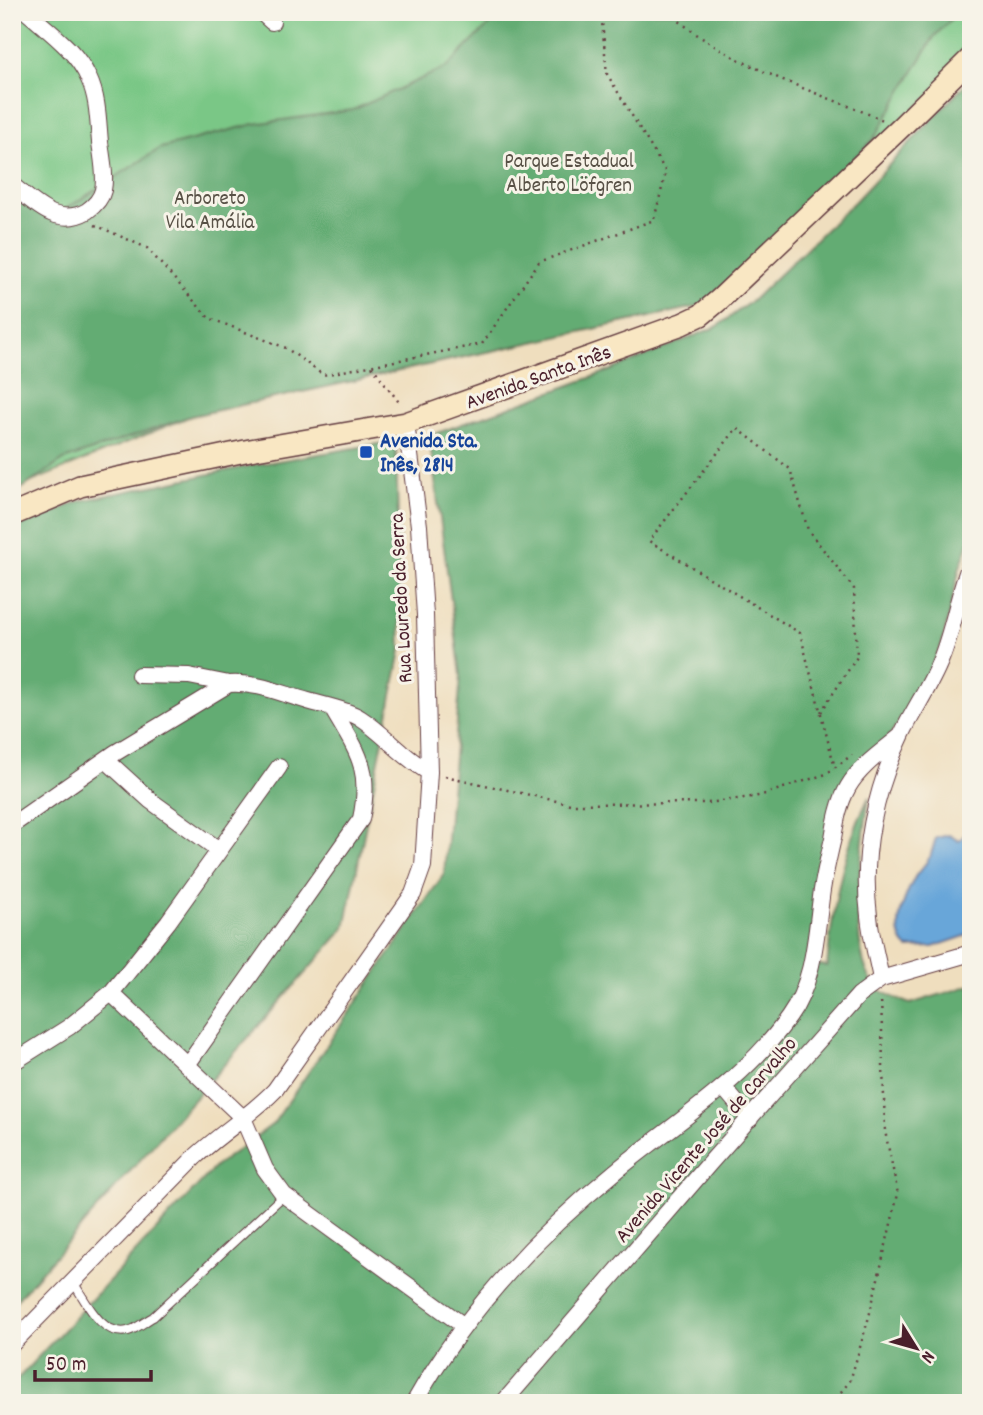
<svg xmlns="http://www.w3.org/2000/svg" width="983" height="1415" viewBox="0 0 983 1415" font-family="Dekko,sans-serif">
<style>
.green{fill:#7ac786;stroke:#627358;stroke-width:2}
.forest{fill:#63ac73;stroke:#56664f;stroke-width:2}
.water{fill:#67a6d9;stroke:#586282;stroke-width:2}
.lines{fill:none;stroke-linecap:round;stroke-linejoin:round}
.lane-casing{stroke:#633c41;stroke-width:10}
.street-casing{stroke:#633c41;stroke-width:18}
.secondary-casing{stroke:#633c41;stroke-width:24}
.path{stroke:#633c41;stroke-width:2.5;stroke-dasharray:2 5;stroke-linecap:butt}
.lane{stroke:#fff;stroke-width:8}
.street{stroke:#fff;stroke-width:16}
.secondary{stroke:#f9e7c3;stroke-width:21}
.transit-dot{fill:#1a4fb4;stroke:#f7f3e8;stroke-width:2.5}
.labels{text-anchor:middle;stroke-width:6;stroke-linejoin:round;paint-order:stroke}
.park-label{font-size:21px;fill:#585146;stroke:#f7f3e8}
.street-label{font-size:21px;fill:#4a1f2b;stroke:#f7f3e8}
.transit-label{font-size:21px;font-weight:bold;fill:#164399;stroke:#f7f3e8;text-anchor:start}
</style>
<rect width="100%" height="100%" fill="#f7f3e8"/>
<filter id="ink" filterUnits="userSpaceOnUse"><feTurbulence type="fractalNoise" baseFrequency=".0143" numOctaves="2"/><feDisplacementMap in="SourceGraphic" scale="14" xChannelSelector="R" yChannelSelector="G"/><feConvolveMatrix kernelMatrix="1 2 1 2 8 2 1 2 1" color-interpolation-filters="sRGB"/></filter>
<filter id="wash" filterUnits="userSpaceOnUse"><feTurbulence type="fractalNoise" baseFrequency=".00686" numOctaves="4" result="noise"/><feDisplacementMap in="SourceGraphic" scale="28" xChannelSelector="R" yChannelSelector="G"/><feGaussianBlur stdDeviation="1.57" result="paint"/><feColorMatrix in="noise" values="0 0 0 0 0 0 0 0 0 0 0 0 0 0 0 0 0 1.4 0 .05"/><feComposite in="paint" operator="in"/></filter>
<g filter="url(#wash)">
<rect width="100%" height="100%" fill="#efdebe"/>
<path class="green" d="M 12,12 L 971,12 L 971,58 L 704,305 L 191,416 L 12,490 Z"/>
<path class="forest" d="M 502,12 L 958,12 L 934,37 L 873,140 L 704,305 L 191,416 L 64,460 L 12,495 L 12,189 L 53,217 L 161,148 L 254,124 L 353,110 L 447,67 Z
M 971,78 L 971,537 L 960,567 L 942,644 L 916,698 L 855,785 L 835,831 L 807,962 L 827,966 C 833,907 842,851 869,797 C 863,840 843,962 880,990 C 889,996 900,1000 910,1004 L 971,985 L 971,1403 L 12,1403 L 12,1385 L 216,1166 L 273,1124 L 444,874 L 461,675 L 429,436 L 609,371 L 718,326 L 754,299 L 855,201 Z
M 396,441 L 401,651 L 345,928 L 12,1305 L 12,530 L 80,501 L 254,465 Z"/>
<path class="water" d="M 971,828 L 971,934 L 933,947 L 908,948 C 889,932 905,896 915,877 C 920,869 928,863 931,854 C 933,849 934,843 936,838 L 949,835 L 959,841 Z"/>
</g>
<g filter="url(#ink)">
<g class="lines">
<defs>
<path id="lane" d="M 73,1282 C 86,1301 101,1337 128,1331 C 137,1329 145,1321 153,1317 L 284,1195"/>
<path id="street" d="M 261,12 L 272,22
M 12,185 C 35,203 57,228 87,211 C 94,206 101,199 103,190 C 106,175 102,158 100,142 C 98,121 98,98 89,79 C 77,51 50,32 27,12
M 139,675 L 189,676 L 229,684
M 106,760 L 151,801 L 219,850
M 12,825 L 115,753 L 229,684 C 258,682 282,694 308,701 C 325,706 345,709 360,718 C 385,734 403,758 429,772
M 881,979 C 877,958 871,937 869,916 C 861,854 875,790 902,734 C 914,709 931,685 941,659 C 954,627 958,594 971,562
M 111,993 L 243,1118 L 265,1169 L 284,1195 L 464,1326
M 12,1063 L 69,1027 L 111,993 L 168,922 L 279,767
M 187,1065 L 361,819 C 372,767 357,752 332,708
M 723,1087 L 750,1119
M 12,1344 L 195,1157 C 221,1133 251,1115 275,1090 L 413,894 L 423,866 L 429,772 L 425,615 L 419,526 L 406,423
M 414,1403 C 465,1312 534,1238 615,1172 C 674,1123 744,1081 789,1017 C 815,981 816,932 822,890 C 825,872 829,855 833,838 C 836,820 839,803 848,787 C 860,766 883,751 901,736
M 503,1403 L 709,1164 L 859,995 L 881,979 L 971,953"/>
<path id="secondary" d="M 12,515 L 80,486 L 250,450 L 406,423 L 682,324 L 701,315 L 719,300 L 901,127 L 971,58"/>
</defs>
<use href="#lane" class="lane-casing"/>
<use href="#street" class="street-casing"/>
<use href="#secondary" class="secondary-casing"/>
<path class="path" d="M 669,12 C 726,65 812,90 883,120
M 95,225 L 147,248 L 209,318 L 286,348 L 323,375 L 482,344 L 539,262 L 654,220 L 666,172 L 607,74 L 601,12
M 372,366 L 401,405
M 821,712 L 857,657 L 854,589 L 808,530 L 790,469 L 737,428 L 649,541 L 800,633 L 835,768
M 445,776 L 570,804 L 708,803 L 759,796 L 826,774 L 852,755
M 601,1403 L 629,1396 L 691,1403
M 832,1403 L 850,1381 L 869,1317 L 898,1194 L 885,1131 L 881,997"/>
<use href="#lane" class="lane"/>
<use href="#street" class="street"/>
<use href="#secondary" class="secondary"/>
</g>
</g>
<rect class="transit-dot" x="359" y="445" width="14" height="14" rx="3.5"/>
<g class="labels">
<g class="park-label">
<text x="569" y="167">Parque Estadual<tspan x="569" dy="24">Alberto Löfgren</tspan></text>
<text x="210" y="204">Arboreto<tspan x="210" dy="24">Vila Amália</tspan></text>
</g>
<g class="street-label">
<text transform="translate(538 376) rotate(-20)" y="7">Avenida Santa Inês</text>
<text transform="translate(400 598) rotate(-93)" y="7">Rua Louredo da Serra</text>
<text transform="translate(705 1139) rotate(-49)" y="7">Avenida Vicente José de Carvalho</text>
</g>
<g class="transit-label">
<text x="380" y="447">Avenida Sta.<tspan x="380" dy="24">Inês, 2814</tspan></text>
</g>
</g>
<rect width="983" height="1415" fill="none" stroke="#f7f3e8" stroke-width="42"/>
<g transform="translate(916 1348) rotate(127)" stroke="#f7f3e8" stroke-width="5" paint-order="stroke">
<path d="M0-5L12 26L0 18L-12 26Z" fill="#4a1f2b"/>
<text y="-10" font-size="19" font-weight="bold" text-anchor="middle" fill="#4a1f2b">N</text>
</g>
<path d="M35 1370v10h116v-10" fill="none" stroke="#4a1f2b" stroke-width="3.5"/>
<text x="46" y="1370" font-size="21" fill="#4a1f2b" stroke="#f7f3e8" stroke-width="5" paint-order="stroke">50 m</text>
</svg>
